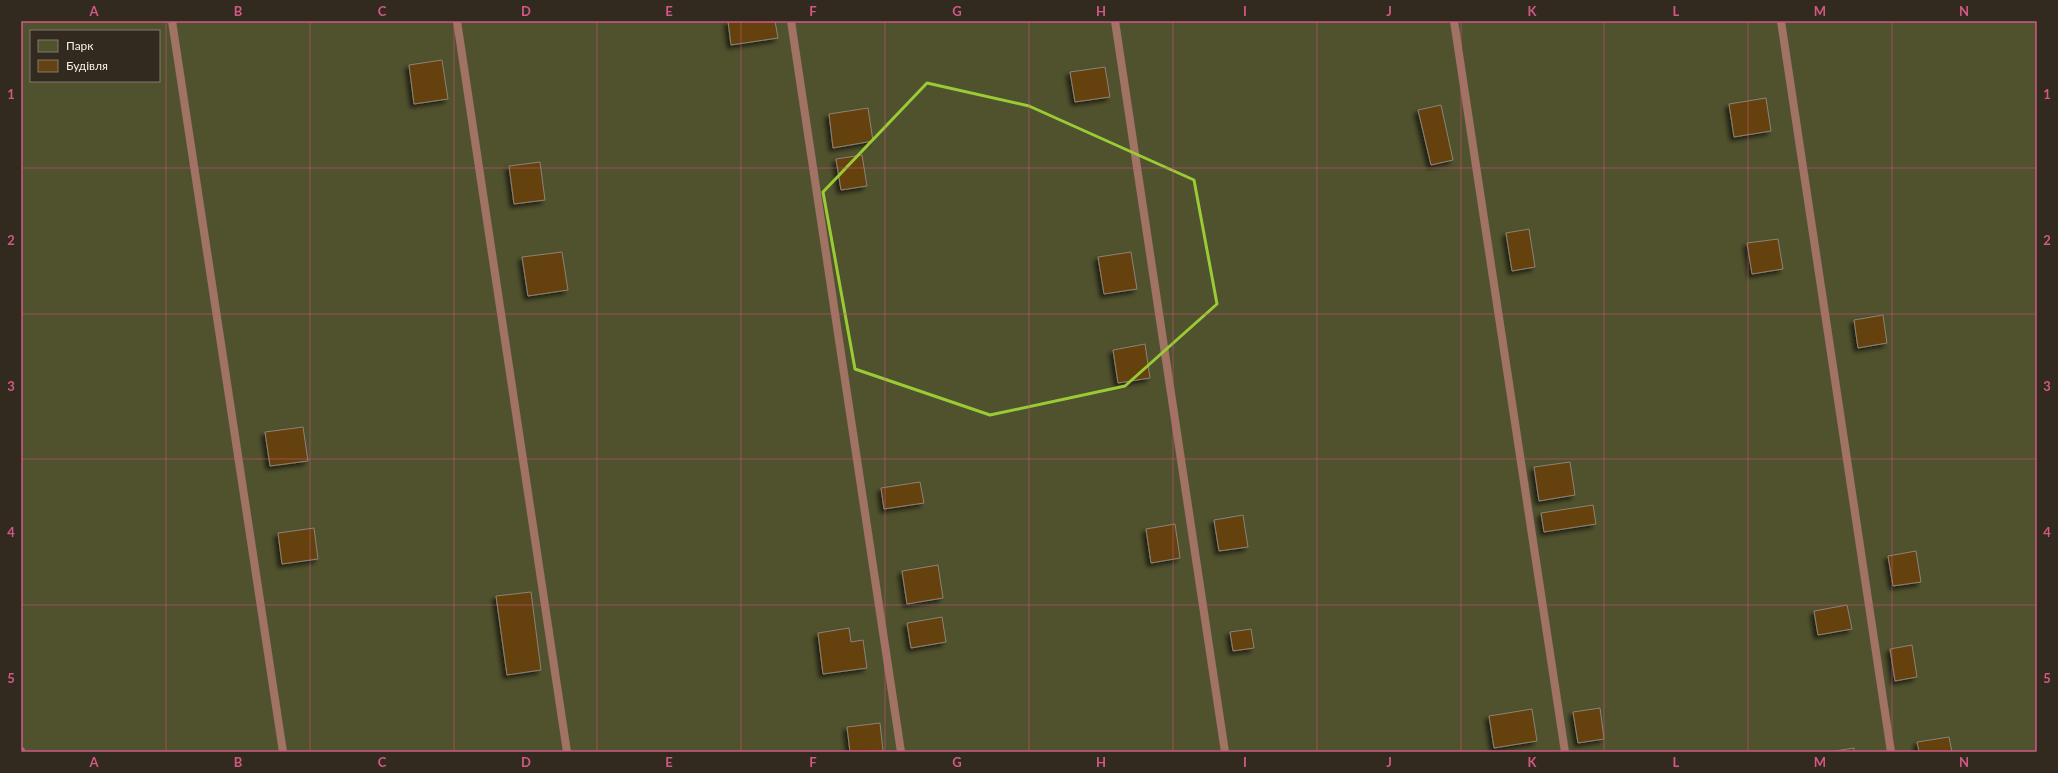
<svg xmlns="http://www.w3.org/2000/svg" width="2058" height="773" viewBox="0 0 2058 773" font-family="Lato,sans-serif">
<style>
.green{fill:#50512d;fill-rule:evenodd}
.building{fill:#654211;stroke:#8d8276;filter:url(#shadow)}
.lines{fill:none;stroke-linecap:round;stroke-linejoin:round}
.lane-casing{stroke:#5b5147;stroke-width:9}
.lane{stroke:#a07362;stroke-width:8}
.marked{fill:none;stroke:#9acb35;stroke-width:3;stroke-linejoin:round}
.grid{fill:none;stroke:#d25986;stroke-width:1;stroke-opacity:0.55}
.neatline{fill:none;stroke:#d25986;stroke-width:1.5}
.grid-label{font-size:13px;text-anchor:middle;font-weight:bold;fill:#d25986}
</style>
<defs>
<filter id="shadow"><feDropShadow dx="-3.5" dy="3.5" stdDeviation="2" flood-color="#0009"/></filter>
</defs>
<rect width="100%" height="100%" fill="#3d3328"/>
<path class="green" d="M 21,21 L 2037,21 L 2037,752 L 21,752 ZM 31,31 L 159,31 L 159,81 L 31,81 Z"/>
<path class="building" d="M 728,21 L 775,21 L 778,38 L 731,45 Z
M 442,60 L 448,99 L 414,104 L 409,65 Z
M 1105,67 L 1110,97 L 1075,102 L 1070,72 Z
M 1766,98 L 1771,131 L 1734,137 L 1729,104 Z
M 1441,105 L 1453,160 L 1431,165 L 1418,110 Z
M 868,108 L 873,141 L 833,148 L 829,114 Z
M 862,155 L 867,186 L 841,190 L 836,159 Z
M 540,162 L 545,200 L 514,204 L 509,166 Z
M 1529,229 L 1535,267 L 1512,271 L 1506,233 Z
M 1778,239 L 1783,269 L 1752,274 L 1747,243 Z
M 562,252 L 568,290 L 528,296 L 522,257 Z
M 1131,252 L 1137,289 L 1104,294 L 1098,257 Z
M 1883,315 L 1887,343 L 1858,348 L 1854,320 Z
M 1145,344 L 1150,378 L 1118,383 L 1113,350 Z
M 303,427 L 308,461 L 270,466 L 265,432 Z
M 1570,462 L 1575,495 L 1539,501 L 1534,467 Z
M 920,482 L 924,503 L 884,509 L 881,488 Z
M 1593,505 L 1596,524 L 1544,532 L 1541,513 Z
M 1243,515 L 1248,547 L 1219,551 L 1214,520 Z
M 1175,524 L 1180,558 L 1151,563 L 1146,529 Z
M 314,528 L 318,559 L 282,564 L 278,533 Z
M 1916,551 L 1921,582 L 1893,586 L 1888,556 Z
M 938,565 L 943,598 L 907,604 L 902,571 Z
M 531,592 L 541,670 L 507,675 L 496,596 Z
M 1847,605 L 1852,629 L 1818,635 L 1814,611 Z
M 942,617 L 946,642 L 911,648 L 907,623 Z
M 849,628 L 851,642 L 863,640 L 867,668 L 823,674 L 818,633 Z
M 1251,629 L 1254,648 L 1233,651 L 1230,632 Z
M 1912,645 L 1917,677 L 1895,681 L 1890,649 Z
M 1600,708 L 1604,739 L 1578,743 L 1573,712 Z
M 1532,709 L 1537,741 L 1494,748 L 1489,716 Z
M 880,723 L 883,751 L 850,752 L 847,727 Z
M 1949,737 L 1952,752 L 1919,752 L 1917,742 Z
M 1854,748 L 1854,752 L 1829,752 Z"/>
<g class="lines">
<defs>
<path id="lane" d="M 172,21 L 283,752
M 457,21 L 567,752
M 791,21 L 901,752
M 1115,21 L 1225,752
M 1454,21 L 1565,752
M 1781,21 L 1891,752
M 21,751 L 21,752"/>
</defs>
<use href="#lane" class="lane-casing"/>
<use href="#lane" class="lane"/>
</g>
<path class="marked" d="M 927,83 L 1029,106 L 1194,180 L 1217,304 L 1125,386 L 990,415 L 855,369 L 823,192 Z"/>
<path class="grid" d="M 166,21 L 166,752M 310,21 L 310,752M 454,21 L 454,752M 597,21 L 597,752M 741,21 L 741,752M 885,21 L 885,752M 1029,21 L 1029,752M 1173,21 L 1173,752M 1317,21 L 1317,752M 1461,21 L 1461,752M 1604,21 L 1604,752M 1748,21 L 1748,752M 1892,21 L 1892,752M 21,168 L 2037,168M 21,314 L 2037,314M 21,459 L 2037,459M 21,605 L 2037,605"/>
<rect width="2058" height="773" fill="none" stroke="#32291f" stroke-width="44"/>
<rect x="30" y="30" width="130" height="52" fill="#32291f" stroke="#807970"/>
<rect x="38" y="40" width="20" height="12" fill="#50512d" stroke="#807970"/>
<text x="66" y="50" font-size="12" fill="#f6f0e9">Парк</text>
<rect x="38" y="60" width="20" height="12" fill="#654211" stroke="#807970"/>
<text x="66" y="70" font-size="12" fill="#f6f0e9">Будівля</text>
<rect x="22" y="22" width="2014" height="729" class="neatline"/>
<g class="grid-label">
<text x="94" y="16">A</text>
<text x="238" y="16">B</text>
<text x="382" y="16">C</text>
<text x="526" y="16">D</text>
<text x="669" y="16">E</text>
<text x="813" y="16">F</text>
<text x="957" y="16">G</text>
<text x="1101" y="16">H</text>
<text x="1245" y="16">I</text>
<text x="1389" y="16">J</text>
<text x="1532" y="16">K</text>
<text x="1676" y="16">L</text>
<text x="1820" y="16">M</text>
<text x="1964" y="16">N</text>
<text x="11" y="99">1</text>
<text x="2047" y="99">1</text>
<text x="11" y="245">2</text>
<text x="2047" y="245">2</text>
<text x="11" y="391">3</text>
<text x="2047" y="391">3</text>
<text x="11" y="537">4</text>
<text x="2047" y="537">4</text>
<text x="11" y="683">5</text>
<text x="2047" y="683">5</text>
<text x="94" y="767">A</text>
<text x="238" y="767">B</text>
<text x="382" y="767">C</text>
<text x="526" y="767">D</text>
<text x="669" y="767">E</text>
<text x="813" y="767">F</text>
<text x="957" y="767">G</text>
<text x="1101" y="767">H</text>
<text x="1245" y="767">I</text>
<text x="1389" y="767">J</text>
<text x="1532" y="767">K</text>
<text x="1676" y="767">L</text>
<text x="1820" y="767">M</text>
<text x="1964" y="767">N</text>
</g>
</svg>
